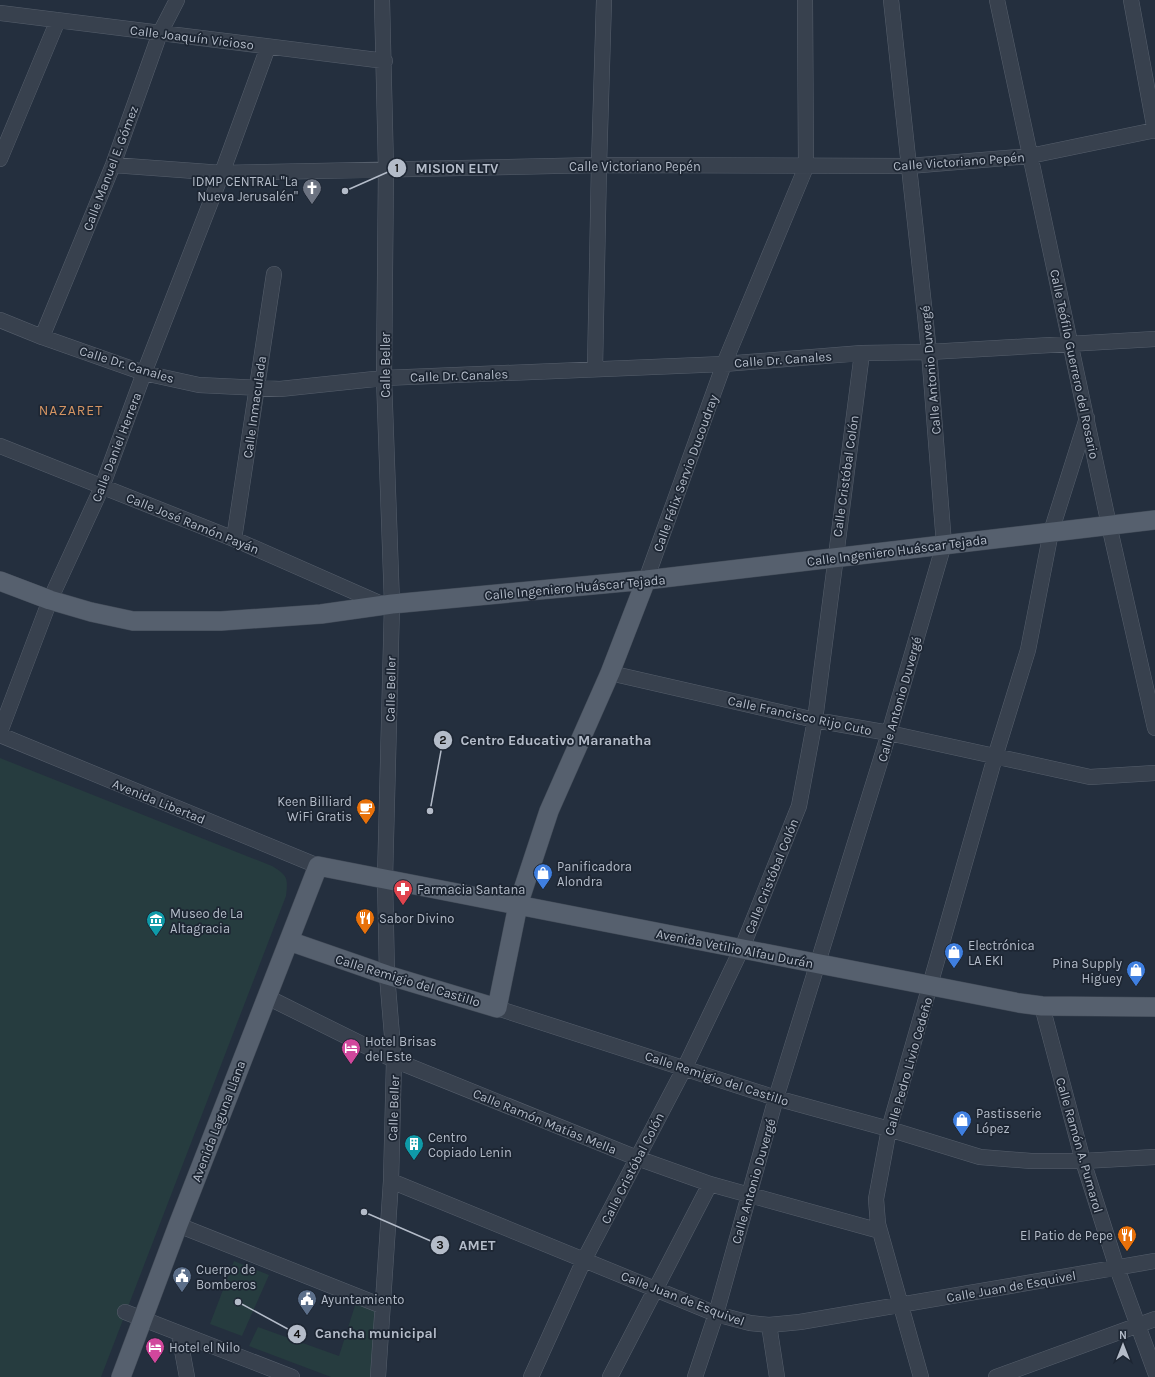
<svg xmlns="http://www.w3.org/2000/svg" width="1155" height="1377" viewBox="0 0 1155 1377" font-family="Karla,sans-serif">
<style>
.green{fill:#263c3f}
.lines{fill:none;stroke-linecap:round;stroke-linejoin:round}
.minor-casing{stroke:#565f6c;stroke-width:16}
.major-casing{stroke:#414a57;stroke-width:20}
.minor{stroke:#38414e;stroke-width:15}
.major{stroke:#56606e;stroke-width:19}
.labels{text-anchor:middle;stroke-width:3.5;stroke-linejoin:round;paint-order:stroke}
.street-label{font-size:13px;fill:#b4bcc9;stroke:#1d2633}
.poi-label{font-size:13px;fill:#b4bcc9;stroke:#1d2633;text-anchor:start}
.neighbourhood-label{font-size:14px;letter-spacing:1px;fill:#d59563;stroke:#1d2633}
.leader{fill:none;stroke:#b4bcc9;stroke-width:1.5}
.callout-dot{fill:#b4bcc9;stroke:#1d2633;stroke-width:1.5}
.mark-label{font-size:12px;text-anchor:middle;font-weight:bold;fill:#111}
.callout-label{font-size:14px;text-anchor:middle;font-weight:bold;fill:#b4bcc9;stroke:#1d2633;stroke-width:3.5;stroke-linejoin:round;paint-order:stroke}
</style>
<rect width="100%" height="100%" fill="#242f3e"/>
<path class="green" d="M 0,758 L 272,866 C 288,876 288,878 286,896 L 101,1377 L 0,1377 Z
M 234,1261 L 269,1275 L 242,1336 L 210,1324 Z
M 358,1296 L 382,1306 L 378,1377 L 331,1377 L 249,1346 L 258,1327 L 339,1356 Z"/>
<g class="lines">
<defs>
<path id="minor" d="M 997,0 L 1109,525 L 1155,728
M 1131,0 L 1155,131
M 0,13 L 385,61
M 0,159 L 58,20
M 113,165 L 222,173 L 599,165 L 909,166 L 1030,156 L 1155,130
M 0,320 L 42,337 L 144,373 L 199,385 L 280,389 L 384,378 L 724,364 L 862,353 L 929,352 L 1155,339
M 42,337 L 113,165 L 160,33 L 177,0
M 595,369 L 599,165 L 604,0
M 0,446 L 234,539 L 384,605
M 234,539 L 274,274
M 646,580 L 724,364 L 806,167 L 805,0
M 610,673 L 815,720 L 889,733 L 1090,777 L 1155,773
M 0,732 L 50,600 L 102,487 L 144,373 L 222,173 L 268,47
M 0,735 L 318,866
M 267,997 L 394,1060 L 637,1158 L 710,1184 L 880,1231
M 1042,1006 L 1083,1161 L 1117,1268 L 1155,1372
M 497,1008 L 776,1098 L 889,1129 L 980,1157 L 1031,1161 L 1083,1161 L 1155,1157
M 391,1181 L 716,1314 L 750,1323 L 769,1325 L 800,1322 L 1155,1261
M 178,1225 L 382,1306
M 125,1312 L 292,1377
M 769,1325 L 777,1377
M 179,1334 L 187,1377
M 378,1377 L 391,1181 L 394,1060 L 387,975 L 385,879 L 392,604 L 384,378 L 386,169 L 382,0
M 531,1377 L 584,1260 L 685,1067 L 742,948 L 799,806 L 815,720 L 862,353
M 610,1377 L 710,1184
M 695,1377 L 716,1314 L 776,1098 L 889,733 L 944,544 L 929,352 L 891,0
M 921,1377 L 878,1224 L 876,1199 L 889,1129 L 995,757 L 1028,650 L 1051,532 L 1087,418
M 996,1377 L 1155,1319"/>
<path id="major" d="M 0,581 L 50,600 L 91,612 L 133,621 L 221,621 L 321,614 L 392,604 L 646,580 L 1155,520
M 289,941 L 387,975 L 497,1008 L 518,905 L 549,811 L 610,673 L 646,580
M 121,1377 L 178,1225 L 318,866 L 1019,1003 L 1042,1006 L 1155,1007"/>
</defs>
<use href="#minor" class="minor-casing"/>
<use href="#major" class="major-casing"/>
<use href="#minor" class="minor"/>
<use href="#major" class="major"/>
</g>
<defs>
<symbol id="church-pin" viewBox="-11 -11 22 30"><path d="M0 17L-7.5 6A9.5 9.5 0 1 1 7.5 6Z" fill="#6b7280" stroke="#1d2633"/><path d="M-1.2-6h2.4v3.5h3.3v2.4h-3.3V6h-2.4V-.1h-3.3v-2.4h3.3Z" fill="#fff"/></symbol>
<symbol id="cafe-pin" viewBox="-11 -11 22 30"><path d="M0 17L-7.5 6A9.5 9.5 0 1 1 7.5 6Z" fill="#e8710a" stroke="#1d2633"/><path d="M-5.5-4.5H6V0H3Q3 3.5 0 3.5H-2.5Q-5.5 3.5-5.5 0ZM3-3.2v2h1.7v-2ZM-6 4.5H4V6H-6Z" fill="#fff"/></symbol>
<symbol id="shop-pin" viewBox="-11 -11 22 30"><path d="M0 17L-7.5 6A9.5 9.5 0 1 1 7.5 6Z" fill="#3f7fe0" stroke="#1d2633"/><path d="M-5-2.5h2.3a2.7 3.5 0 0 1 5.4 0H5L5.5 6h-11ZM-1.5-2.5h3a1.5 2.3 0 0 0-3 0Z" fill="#fff"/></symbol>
<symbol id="pharmacy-pin" viewBox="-11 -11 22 30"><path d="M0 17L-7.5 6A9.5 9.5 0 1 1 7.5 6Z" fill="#e0444e" stroke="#1d2633"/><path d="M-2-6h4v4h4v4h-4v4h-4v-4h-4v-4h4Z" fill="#fff"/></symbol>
<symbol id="restaurant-pin" viewBox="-11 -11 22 30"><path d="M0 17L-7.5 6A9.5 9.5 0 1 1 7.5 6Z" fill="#e8710a" stroke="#1d2633"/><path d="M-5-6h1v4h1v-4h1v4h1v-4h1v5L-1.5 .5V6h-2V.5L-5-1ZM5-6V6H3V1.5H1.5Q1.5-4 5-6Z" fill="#fff"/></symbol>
<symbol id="museum-pin" viewBox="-11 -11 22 30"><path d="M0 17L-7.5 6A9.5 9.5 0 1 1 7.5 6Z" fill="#0f9aa8" stroke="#1d2633"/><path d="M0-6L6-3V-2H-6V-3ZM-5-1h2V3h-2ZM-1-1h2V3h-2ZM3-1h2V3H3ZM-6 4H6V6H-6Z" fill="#fff"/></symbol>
<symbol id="hotel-pin" viewBox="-11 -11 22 30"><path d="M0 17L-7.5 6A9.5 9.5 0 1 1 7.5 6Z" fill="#d1479c" stroke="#1d2633"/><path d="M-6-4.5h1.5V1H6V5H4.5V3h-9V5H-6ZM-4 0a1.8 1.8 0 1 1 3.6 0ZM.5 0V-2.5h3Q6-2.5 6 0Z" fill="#fff"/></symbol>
<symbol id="building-pin" viewBox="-11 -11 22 30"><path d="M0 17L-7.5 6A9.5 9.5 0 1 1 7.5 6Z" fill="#0f9aa8" stroke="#1d2633"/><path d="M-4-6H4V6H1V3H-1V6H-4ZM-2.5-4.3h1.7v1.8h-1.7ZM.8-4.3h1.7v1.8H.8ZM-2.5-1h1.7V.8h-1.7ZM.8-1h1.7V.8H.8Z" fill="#fff"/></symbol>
<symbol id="civic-pin" viewBox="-11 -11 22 30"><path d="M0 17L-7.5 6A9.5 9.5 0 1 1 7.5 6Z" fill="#5c6f8a" stroke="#1d2633"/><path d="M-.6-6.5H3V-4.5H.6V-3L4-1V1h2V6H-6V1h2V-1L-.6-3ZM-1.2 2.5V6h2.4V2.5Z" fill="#fff"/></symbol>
</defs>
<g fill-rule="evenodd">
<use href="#church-pin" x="301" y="177" width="22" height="30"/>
<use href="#cafe-pin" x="355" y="797" width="22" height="30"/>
<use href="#shop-pin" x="532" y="862" width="22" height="30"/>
<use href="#pharmacy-pin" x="392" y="878" width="22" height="30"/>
<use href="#restaurant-pin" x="354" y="907" width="22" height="30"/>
<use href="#museum-pin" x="145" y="909" width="22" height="30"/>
<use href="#shop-pin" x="943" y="941" width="22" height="30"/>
<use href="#shop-pin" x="1125" y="959" width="22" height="30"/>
<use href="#hotel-pin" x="340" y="1037" width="22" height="30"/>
<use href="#shop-pin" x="951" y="1109" width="22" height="30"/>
<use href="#building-pin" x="403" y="1133" width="22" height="30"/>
<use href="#restaurant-pin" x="1116" y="1224" width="22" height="30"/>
<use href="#civic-pin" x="171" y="1265" width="22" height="30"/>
<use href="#civic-pin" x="296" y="1288" width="22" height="30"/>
<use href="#hotel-pin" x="144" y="1336" width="22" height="30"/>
</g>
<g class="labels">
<g class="street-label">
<text transform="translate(192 37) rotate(7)" y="5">Calle Joaquín Vicioso</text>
<text transform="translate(959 161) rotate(-4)" y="5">Calle Victoriano Pepén</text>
<text x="635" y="171">Calle Victoriano Pepén</text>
<text transform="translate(110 168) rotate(-69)" y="5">Calle Manuel E. Gómez</text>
<text transform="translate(783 359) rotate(-4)" y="5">Calle Dr. Canales</text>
<text transform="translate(127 364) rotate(17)" y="5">Calle Dr. Canales</text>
<text transform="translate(1075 364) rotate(78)" y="5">Calle Teófilo Guerrero del Rosario</text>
<text transform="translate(385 365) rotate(-90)" y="5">Calle Beller</text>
<text transform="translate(930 370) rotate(-95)" y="5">Calle Antonio Duvergé</text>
<text transform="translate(459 375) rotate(-2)" y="5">Calle Dr. Canales</text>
<text transform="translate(254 407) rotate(-82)" y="5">Calle Inmaculada</text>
<text transform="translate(116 447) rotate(-69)" y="5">Calle Daniel Herrera</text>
<text transform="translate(685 473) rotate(-70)" y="5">Calle Félix Servio Ducoudray</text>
<text transform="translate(845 476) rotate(-82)" y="5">Calle Cristóbal Colón</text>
<text transform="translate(193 523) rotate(22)" y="5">Calle José Ramón Payán</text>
<text transform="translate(897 550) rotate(-7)" y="5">Calle Ingeniero Huáscar Tejada</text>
<text transform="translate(575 587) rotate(-5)" y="5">Calle Ingeniero Huáscar Tejada</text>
<text transform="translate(390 689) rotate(-89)" y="5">Calle Beller</text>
<text transform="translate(899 699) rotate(-74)" y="5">Calle Antonio Duvergé</text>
<text transform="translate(800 715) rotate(12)" y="5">Calle Francisco Rijo Cuto</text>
<text transform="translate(159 801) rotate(22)" y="5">Avenida Libertad</text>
<text transform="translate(771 876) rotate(-68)" y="5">Calle Cristóbal Colón</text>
<text transform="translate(735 948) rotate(11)" y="5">Avenida Vetilio Alfau Durán</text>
<text transform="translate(408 980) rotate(17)" y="5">Calle Remigio del Castillo</text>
<text transform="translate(908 1066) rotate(-74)" y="5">Calle Pedro Livio Cedeño</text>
<text transform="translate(717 1078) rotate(18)" y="5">Calle Remigio del Castillo</text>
<text transform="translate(393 1108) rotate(-88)" y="5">Calle Beller</text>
<text transform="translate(218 1121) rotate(-69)" y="5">Avenida Laguna Llana</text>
<text transform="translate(545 1121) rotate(22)" y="5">Calle Ramón Matías Mella</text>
<text transform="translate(1080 1145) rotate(74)" y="5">Calle Ramón A. Pumarol</text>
<text transform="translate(632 1168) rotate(-63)" y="5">Calle Cristóbal Colón</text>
<text transform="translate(753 1181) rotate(-74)" y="5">Calle Antonio Duvergé</text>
<text transform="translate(1011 1286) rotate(-10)" y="5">Calle Juan de Esquivel</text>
<text transform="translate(683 1298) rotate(21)" y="5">Calle Juan de Esquivel</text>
</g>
<g class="poi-label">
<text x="298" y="186" text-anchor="end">IDMP CENTRAL "La<tspan x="298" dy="15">Nueva Jerusalén"</tspan></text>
<text x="352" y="806" text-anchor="end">Keen Billiard<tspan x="352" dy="15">WiFi Gratis</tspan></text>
<text x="557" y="871">Panificadora<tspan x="557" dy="15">Alondra</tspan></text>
<text x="417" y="894">Farmacia Santana</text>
<text x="170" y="918">Museo de La<tspan x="170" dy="15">Altagracia</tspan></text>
<text x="379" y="923">Sabor Divino</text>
<text x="968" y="950">Electrónica<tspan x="968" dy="15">LA EKI</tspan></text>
<text x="1122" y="968" text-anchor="end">Pina Supply<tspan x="1122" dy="15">Higuey</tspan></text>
<text x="365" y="1046">Hotel Brisas<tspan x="365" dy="15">del Este</tspan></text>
<text x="976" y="1118">Pastisserie<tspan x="976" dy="15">López</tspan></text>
<text x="428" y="1142">Centro<tspan x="428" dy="15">Copiado Lenin</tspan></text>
<text x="1113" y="1240" text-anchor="end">El Patio de Pepe</text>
<text x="196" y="1274">Cuerpo de<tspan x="196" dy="15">Bomberos</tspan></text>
<text x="321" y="1304">Ayuntamiento</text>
<text x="169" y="1352">Hotel el Nilo</text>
</g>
<g class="neighbourhood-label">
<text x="71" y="415">NAZARET</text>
</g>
</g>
<path class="leader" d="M345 191L397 168M430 811L443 740M364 1212L440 1245M238 1302L297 1334"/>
<g class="callout-dot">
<circle cx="345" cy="191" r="4"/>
<circle cx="430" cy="811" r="4"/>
<circle cx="364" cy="1212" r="4"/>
<circle cx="238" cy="1302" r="4"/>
<circle cx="397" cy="168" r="10"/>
<circle cx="443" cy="740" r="10"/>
<circle cx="440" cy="1245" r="10"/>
<circle cx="297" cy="1334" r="10"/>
</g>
<g class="mark-label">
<text x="397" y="172">1</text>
<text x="443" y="744">2</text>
<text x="440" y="1249">3</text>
<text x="297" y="1338">4</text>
</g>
<g class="callout-label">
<text x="457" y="173">MISION ELTV</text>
<text x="556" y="745">Centro Educativo Maranatha</text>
<text x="477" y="1250">AMET</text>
<text x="376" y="1338">Cancha municipal</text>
</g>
<g transform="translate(1123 1345)" stroke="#1d2633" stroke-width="3" paint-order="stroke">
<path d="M0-3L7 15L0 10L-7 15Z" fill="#b4bcc9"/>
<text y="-6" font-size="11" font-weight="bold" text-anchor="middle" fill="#b4bcc9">N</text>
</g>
</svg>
